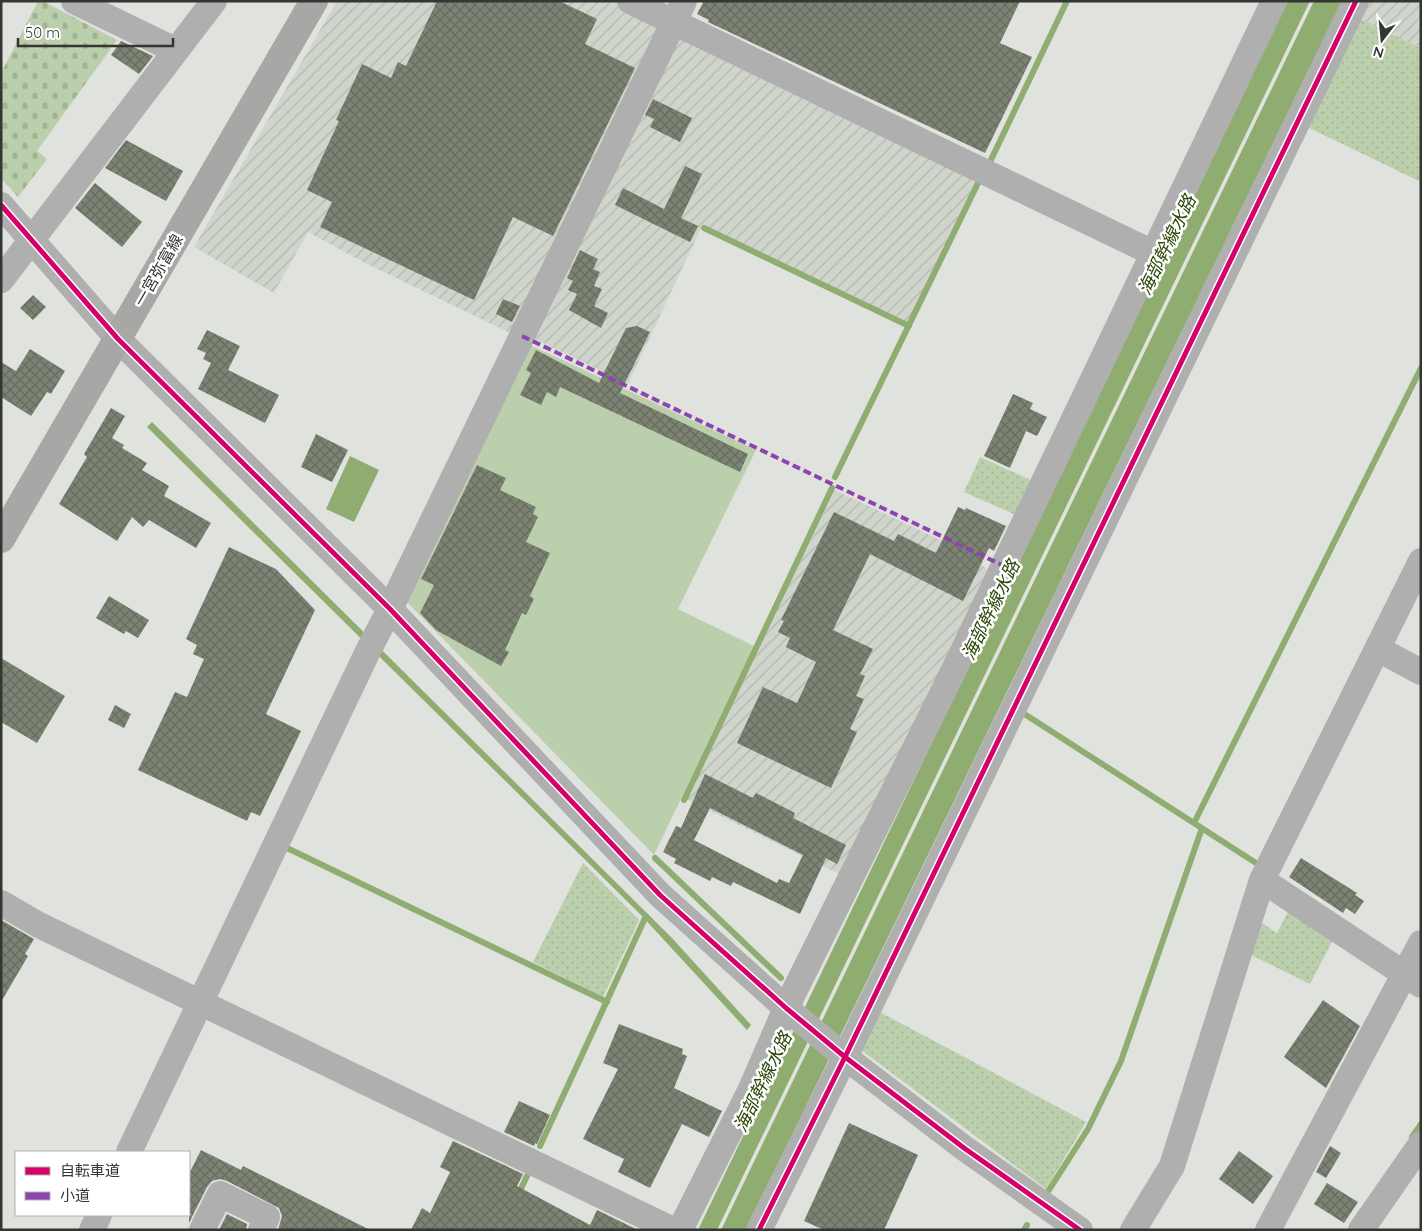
<svg xmlns="http://www.w3.org/2000/svg" width="1422" height="1231" viewBox="0 0 1422 1231" font-family="Quicksand,'Noto Sans JP',sans-serif">
<style>
.industrial{fill:url(#industrial-furrows)}
.grass{fill:url(#grass-dots)}
.cemetery{fill:url(#cemetery-stones)}
.pitch{fill:#bccfac}
.water{fill:#8fac71}
.lines{fill:none;stroke-linecap:round;stroke-linejoin:round}
.stream{stroke:#8fac71;stroke-width:6}
.building{fill:url(#building-cross-hatch);fill-rule:evenodd}
.minor{stroke:#aeafae;stroke-width:26}
.major{stroke:#a7a8a6;stroke-width:28}
.quiet{stroke:#8e44ad;stroke-width:4;stroke-dasharray:8 4;stroke-linecap:butt}
.cycleway-casing{stroke:#fff;stroke-width:8}
.cycleway{stroke:#d6006c;stroke-width:5}
.labels{text-anchor:middle;stroke-width:5;stroke-linejoin:round;paint-order:stroke}
.street-label{font-size:16px;fill:#343633;stroke:#fff}
.water-label{font-size:18px;font-style:italic;fill:#2b4709;stroke:#fff}
</style>
<defs>
<pattern id="industrial-furrows" width="10" height="10" patternUnits="userSpaceOnUse" patternTransform="scale(1.25)"><rect width="10" height="10" fill="#d0d5cc"/><path d="M-1 1l2-2M0 10L10 0M9 11l2-2" fill="none" stroke="#b3b7b0"/></pattern>
<pattern id="grass-dots" width="8" height="8" patternUnits="userSpaceOnUse" patternTransform="scale(1.25)"><rect width="8" height="8" fill="#bccfac"/><path d="M2 2h.1M6 6h.1" fill="none" stroke="#a2b294" stroke-width="1.8" stroke-linecap="round"/></pattern>
<pattern id="cemetery-stones" width="16" height="16" patternUnits="userSpaceOnUse" patternTransform="scale(1.25)"><rect width="16" height="16" fill="#bccfac"/><path d="M2 7V4a2 2 0 0 1 4 0v3zM10 15v-3a2 2 0 0 1 4 0v3z" fill="#a2b294"/></pattern>
<pattern id="building-cross-hatch" width="8" height="8" patternUnits="userSpaceOnUse" patternTransform="scale(1.25)"><rect width="8" height="8" fill="#7c8373"/><path d="M0 0l8 8M0 8l8-8" fill="none" stroke="#666c5f"/></pattern>
</defs>
<rect width="100%" height="100%" fill="#e0e2de"/>
<path class="industrial" d="M 337,1 L 621,1 L 667,23 L 514,335 L 363,262 L 308,232 L 274,293 L 194,247 Z
M 1363,1 L 1421,1 L 1421,48 L 1356,17 Z
M 678,35 L 979,175 L 908,323 L 703,224 L 628,384 L 533,338 Z
M 835,490 L 957,548 L 991,572 L 841,875 L 686,799 Z"/>
<path class="grass" d="M 1356,17 L 1421,48 L 1421,182 L 1303,125 Z
M 980,457 L 1035,482 L 1018,516 L 964,492 Z
M 583,863 L 639,920 L 603,997 L 533,962 Z
M 1291,906 L 1335,936 L 1310,984 L 1247,953 L 1257,920 L 1277,933 Z
M 876,1010 L 1086,1122 L 1046,1189 L 856,1046 Z"/>
<path class="cemetery" d="M 38,1 L 43,1 L 117,40 L 37,151 L 47,159 L 18,197 L 1,178 L 1,73 Z"/>
<path class="pitch" d="M 530,345 L 756,450 L 678,609 L 754,646 L 654,855 L 407,602 Z"/>
<path class="water" d="M 1288,1 L 1310,1 L 717,1230 L 698,1230 Z
M 1314,1 L 1342,1 L 746,1230 L 721,1230 Z
M 152,422 L 672,938 L 751,1025 L 747,1030 L 641,915 L 147,427 Z
M 350,456 L 379,470 L 354,522 L 326,509 Z"/>
<g class="lines">
<path class="stream" d="M 989,164 L 1067,1
M 704,228 L 909,326
M 835,477 L 981,177
M 1026,715 L 1256,863
M 684,800 L 832,488
M 1194,823 L 1421,368
M 287,848 L 607,1002
M 655,858 L 781,978
M 1412,1137 L 1421,1124
M 540,1146 L 646,916
M 1049,1190 L 1088,1129 L 1121,1061 L 1202,828
M 518,1195 L 527,1176
M 1024,1230 L 1027,1225"/>
</g>
<path class="building" d="M 437,1 L 559,1 L 597,19 L 585,44 L 635,68 L 553,236 L 513,217 L 474,300 L 320,227 L 332,202 L 307,190 L 339,121 L 336,120 L 362,64 L 391,78 L 398,62 L 406,66 Z
M 704,1 L 1020,1 L 1000,43 L 1032,57 L 985,153 L 708,22 L 709,20 L 697,14 Z
M 121,41 L 153,56 L 139,74 L 111,55 Z
M 653,99 L 692,118 L 680,142 L 650,127 L 654,119 L 645,115 Z
M 126,140 L 183,171 L 166,201 L 105,168 Z
M 685,166 L 702,174 L 681,218 L 698,226 L 690,242 L 615,205 L 623,188 L 664,209 Z
M 95,183 L 142,222 L 122,247 L 75,208 Z
M 580,250 L 598,259 L 593,269 L 600,272 L 594,286 L 602,289 L 594,306 L 608,313 L 601,328 L 569,310 L 577,294 L 568,290 L 573,281 L 567,278 Z
M 33,295 L 46,307 L 33,320 L 20,308 Z
M 503,299 L 520,306 L 512,322 L 496,314 Z
M 637,326 L 650,332 L 620,393 L 748,454 L 740,472 L 560,387 L 556,397 L 547,392 L 541,405 L 520,395 L 531,373 L 526,370 L 536,350 L 599,383 L 626,328 Z
M 207,330 L 240,346 L 228,370 L 279,395 L 265,423 L 198,389 L 211,363 L 203,359 L 206,353 L 197,349 Z
M 30,349 L 65,371 L 51,394 L 47,392 L 31,416 L 1,397 L 1,362 L 16,371 Z
M 1013,394 L 1033,403 L 1030,409 L 1047,417 L 1037,436 L 1026,431 L 1010,468 L 984,456 Z
M 111,408 L 125,416 L 112,438 L 124,445 L 122,448 L 147,463 L 142,470 L 169,486 L 164,496 L 211,523 L 196,548 L 149,520 L 143,527 L 132,517 L 117,541 L 59,504 L 87,457 L 84,454 Z
M 316,434 L 348,450 L 332,482 L 301,467 Z
M 477,465 L 506,478 L 500,490 L 536,507 L 533,514 L 538,517 L 526,542 L 550,553 L 530,596 L 534,599 L 526,615 L 522,613 L 505,650 L 509,652 L 501,666 L 436,630 L 420,613 L 434,585 L 421,579 Z
M 958,507 L 965,510 L 966,508 L 1006,526 L 994,551 L 989,548 L 963,601 L 870,554 L 833,630 L 873,649 L 860,674 L 865,676 L 856,696 L 864,699 L 850,729 L 857,732 L 831,788 L 737,743 L 763,687 L 797,703 L 816,662 L 786,647 L 790,638 L 778,632 L 784,621 L 781,620 L 834,512 L 894,541 L 898,534 L 936,553 Z
M 229,547 L 276,569 L 315,610 L 266,714 L 301,731 L 260,816 L 251,812 L 247,821 L 138,770 L 175,692 L 187,697 L 204,659 L 193,654 L 197,645 L 186,639 Z
M 109,596 L 149,620 L 138,638 L 126,631 L 124,634 L 96,618 Z
M 1,658 L 65,696 L 37,743 L 1,722 Z
M 115,705 L 131,714 L 124,728 L 108,720 Z
M 705,774 L 753,798 L 756,793 L 795,813 L 793,818 L 846,845 L 837,864 L 826,858 L 800,914 L 733,882 L 731,886 L 712,877 L 710,881 L 674,863 L 676,859 L 663,852 L 676,826 L 681,828 ZM 710,808 L 803,855 L 789,883 L 779,879 L 777,883 L 694,840 Z
M 1301,858 L 1357,893 L 1355,895 L 1364,901 L 1355,914 L 1346,908 L 1343,913 L 1289,877 Z
M 1,920 L 34,939 L 25,954 L 28,956 L 1,1002 Z
M 1323,1000 L 1360,1026 L 1326,1088 L 1284,1057 Z
M 619,1024 L 683,1049 L 682,1054 L 687,1056 L 674,1088 L 722,1111 L 709,1137 L 682,1124 L 650,1188 L 618,1172 L 624,1159 L 583,1139 L 618,1069 L 603,1063 Z
M 519,1101 L 550,1115 L 537,1144 L 535,1143 L 534,1146 L 504,1132 Z
M 849,1123 L 918,1155 L 884,1230 L 824,1230 L 804,1221 Z
M 453,1141 L 523,1174 L 517,1186 L 590,1225 L 597,1210 L 638,1230 L 411,1230 L 422,1208 L 430,1213 L 450,1172 L 440,1167 Z
M 1330,1146 L 1341,1153 L 1326,1178 L 1316,1172 Z
M 201,1150 L 241,1170 L 243,1166 L 370,1230 L 278,1230 L 282,1216 L 279,1208 L 227,1181 L 220,1179 L 212,1181 L 207,1187 L 189,1223 L 189,1174 Z
M 1239,1151 L 1273,1176 L 1253,1204 L 1219,1179 Z
M 1327,1183 L 1358,1202 L 1344,1223 L 1314,1204 Z
M 227,1214 L 247,1224 L 246,1230 L 219,1230 Z"/>
<g class="lines">
<path class="minor" d="M 74,1 L 175,50
M 630,1 L 1153,253
M 1,205 L 118,339 L 390,609 L 660,895 L 786,1008 L 845,1057 L 964,1148 L 1080,1230
M 1,280 L 214,1
M 1378,649 L 1421,672
M 1262,880 L 1421,985
M 1,903 L 39,925 L 673,1230
M 129,1152 L 368,651 L 390,609 L 684,1
M 92,1230 L 99,1215
M 202,1230 L 220,1194 L 267,1217 L 261,1230
M 680,1230 L 751,1089 L 786,1008 L 951,676 L 1274,1
M 759,1230 L 845,1057 L 1356,1
M 1133,1230 L 1172,1166 L 1262,880 L 1421,561
M 1268,1230 L 1421,943
M 1361,1230 L 1421,1144"/>
<path class="major" d="M 1,539 L 314,1"/>
<path class="quiet" d="M 522,336 L 1004,566"/>
<defs>
<path id="cycleway" d="M 1,205 L 118,339 L 390,609 L 660,895 L 786,1008 L 845,1057 L 964,1148 L 1080,1230
M 759,1230 L 845,1057 L 1356,1"/>
</defs>
<use href="#cycleway" class="cycleway-casing"/>
<use href="#cycleway" class="cycleway"/>
</g>
<g class="labels">
<g class="street-label">
<text transform="translate(158 270) rotate(-60)" y="6">一宮弥富線</text>
</g>
<g class="water-label">
<text transform="translate(1167 245) rotate(-64)" y="6">海部幹線水路</text>
<text transform="translate(991 610) rotate(-64)" y="6">海部幹線水路</text>
<text transform="translate(763 1082) rotate(-64)" y="6">海部幹線水路</text>
</g>
</g>
<rect width="1422" height="1231" fill="none" stroke="#343633" stroke-width="5"/>
<rect x="15" y="1151" width="175" height="65" fill="#ffffff" stroke="#aeafad"/>
<rect x="25" y="1167" width="25" height="8" fill="#d6006c" stroke="#aeafad"/>
<text x="60" y="1176" font-size="15" fill="#343633">自転車道</text>
<rect x="25" y="1192" width="25" height="8" fill="#8e44ad" stroke="#aeafad"/>
<text x="60" y="1201" font-size="15" fill="#343633">小道</text>
<g transform="translate(1382 40) rotate(196)" stroke="#ffffff" stroke-width="4" paint-order="stroke">
<path d="M0-4L9 19L0 12L-9 19Z" fill="#343633"/>
<text y="-8" font-size="14" font-weight="bold" text-anchor="middle" fill="#343633">N</text>
</g>
<path d="M18 38v8h155v-8" fill="none" stroke="#343633" stroke-width="2.5"/>
<text x="25" y="38" font-size="15" fill="#343633" stroke="#ffffff" stroke-width="4" paint-order="stroke">50 m</text>
</svg>
